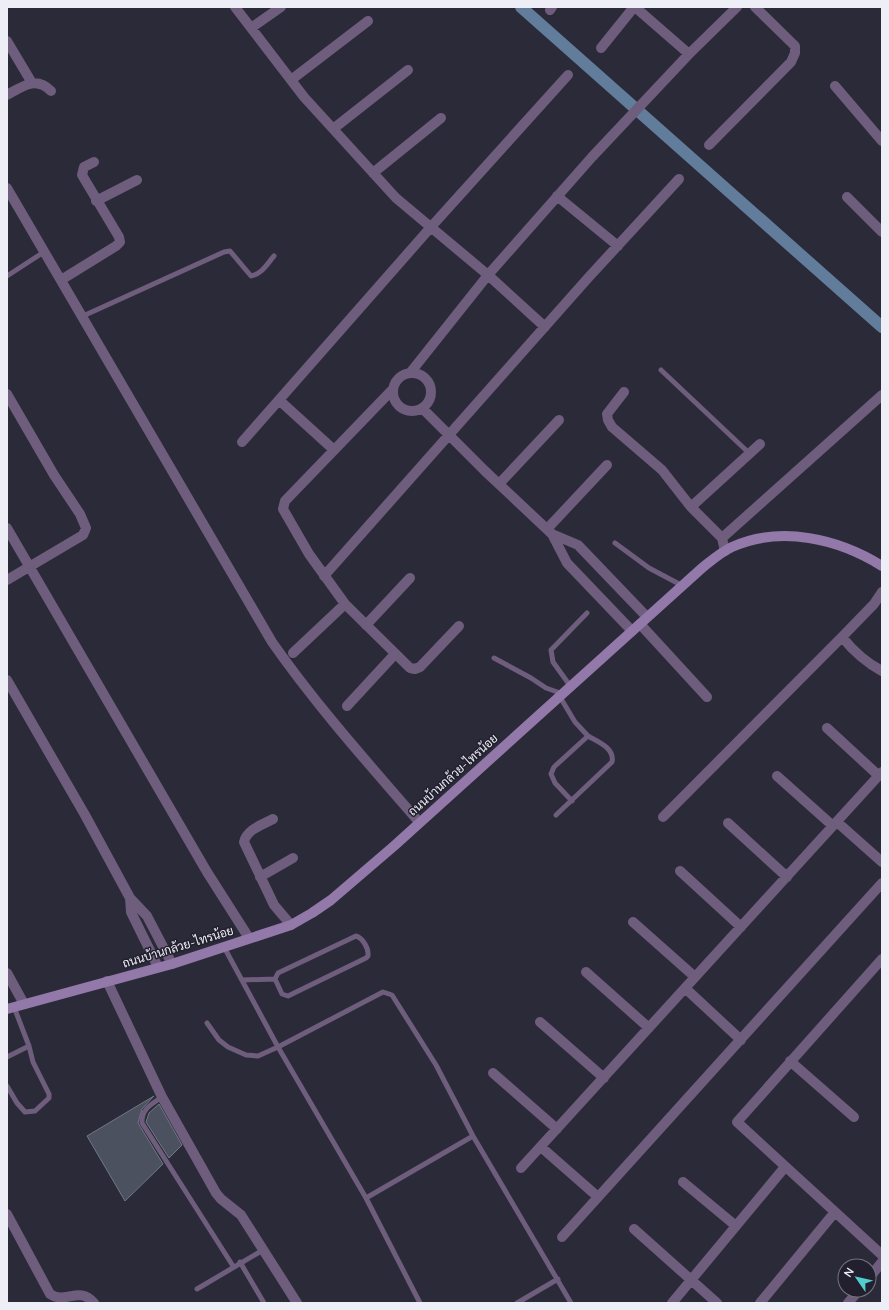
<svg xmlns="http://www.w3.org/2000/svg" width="889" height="1310" viewBox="0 0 889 1310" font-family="Mulish,Sarabun,sans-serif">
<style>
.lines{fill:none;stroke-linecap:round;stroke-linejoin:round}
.canal{stroke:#627c9b;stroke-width:12}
.building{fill:#4c5160;stroke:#717787}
.lane{stroke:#6e5d7c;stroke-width:5}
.street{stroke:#6e5d7c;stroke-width:10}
.secondary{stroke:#9378aa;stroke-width:10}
.labels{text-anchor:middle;stroke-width:3;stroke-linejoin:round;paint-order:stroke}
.street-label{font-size:12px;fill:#eeeef7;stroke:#22202e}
</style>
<rect width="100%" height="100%" fill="#2b2a38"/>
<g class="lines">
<path class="canal" d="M 521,7 L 882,327"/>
</g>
<path class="building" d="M 154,1096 L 142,1109 L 138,1123 L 163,1164 L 125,1201 L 87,1136 Z
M 159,1104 L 182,1145 L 169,1158 L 146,1122 L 149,1113 Z"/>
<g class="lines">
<path class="lane" d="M 7,276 L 44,252
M 83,316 L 224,252 L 230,251 L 251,276 C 262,274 267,264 274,256
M 661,370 L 749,453
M 615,543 L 649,568 L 683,586
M 494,658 L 531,678 L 546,688 L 563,694
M 571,687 L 553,662 L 551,650 L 587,613
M 560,697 L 575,722 L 588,736 L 554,767 L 551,774 L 555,783 L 572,801
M 556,815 L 612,762 C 615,748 598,742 588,736
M 356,936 C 363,938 369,949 368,956 L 366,958 L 288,996 L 282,994 L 275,979 L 278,973 Z
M 224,947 L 278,1047 L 366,1198 L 420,1303
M 242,980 L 275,979
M 207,1023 L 219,1040 L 228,1047 L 246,1055 L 258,1056 L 278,1047 L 383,992 L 392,995 L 436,1065 L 473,1136 L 571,1303
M 7,1057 L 29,1046
M 7,1086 L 17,1103 L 25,1112 L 35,1111 L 49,1098 L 49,1094 L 33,1062 L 29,1046 L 14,1007
M 162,1097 C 152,1104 141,1109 142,1123 L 233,1266
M 366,1198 L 473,1136
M 240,1262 L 264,1303
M 197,1289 L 263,1250
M 517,1303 L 558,1279"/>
<path class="street" d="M 235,7 L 304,97 L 396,198 L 488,275 L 545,327
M 635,7 L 689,54
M 550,10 L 552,7
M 251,28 L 281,7
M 7,41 L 32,83
M 601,48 L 634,7
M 291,80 L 368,21
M 835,86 L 882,141
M 7,95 C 23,86 36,76 51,91
M 333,129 L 408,70
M 709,145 L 791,62 L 795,53 L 795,46 L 755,7
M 373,173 L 441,118
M 7,188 L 272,642 C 316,705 368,763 419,822
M 557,196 L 618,246
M 847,197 L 882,232
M 96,201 L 137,180
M 61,280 L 116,246 L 120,242 L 119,237 L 82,175 L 84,167 L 94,162
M393 392a19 19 0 1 1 38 0a19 19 0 1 1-38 0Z
M 410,373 L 488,275 L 592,157 L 689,54 L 737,7
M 393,389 L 285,501 L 283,509 L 309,554 L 345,604 L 410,668 L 415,669 L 420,667 L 459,626
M 624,392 L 607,414 L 608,420 L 612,427 L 662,470 L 691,507 L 722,538 L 725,551
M 7,394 L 54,475 L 80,514 L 86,528 L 83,535 L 7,580
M 279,400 L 334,450
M 422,408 L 485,471 L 552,534 L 567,563 L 632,631
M 242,442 L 431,227 L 568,75
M 499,484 L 559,420
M 691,507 L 760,444
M 7,528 L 207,872 L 249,938
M 547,529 L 607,465
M 552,534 L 578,545 L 647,617
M 722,538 L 882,395
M 324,576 L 588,278 L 679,179
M 640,624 L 707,697
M 366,625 L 410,578
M 842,637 C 854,652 865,662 882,671
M 293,653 L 345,604
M 7,680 L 85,815 L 130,898 L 147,916 L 172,964
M 347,706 L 395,654
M 827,728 L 879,776
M 777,776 L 833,826
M 663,817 L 842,637 L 874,604 L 882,592
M 273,819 C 262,825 247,829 244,842 L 274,905 L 291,925
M 837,822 L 882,862
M 728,823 L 787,877
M 680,871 L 741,927
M 260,877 L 293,858
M 130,898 L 131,912 L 158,967
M 633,922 L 695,977
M 882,959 L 737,1122 L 882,1255
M 586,972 L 649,1028
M 7,973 L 24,1004
M 107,981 L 162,1097 L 216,1193 L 221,1199 L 241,1215 L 297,1303
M 685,988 L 741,1040
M 540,1022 L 604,1078
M 790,1061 L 854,1117
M 493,1073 L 557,1129
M 541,1147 L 598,1197
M 521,1168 L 882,772
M 683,1182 L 736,1226
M 7,1214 L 50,1294 C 65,1305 79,1285 94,1303
M 634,1229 L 717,1303
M 562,1237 L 882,883
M 869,1278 L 882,1262
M 672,1303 L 785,1167
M 760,1303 L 835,1212
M 848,1303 L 859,1290"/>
<path class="secondary" d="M 7,1009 L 172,964 L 291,925 L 312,913 L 331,900 L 394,846 L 702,568 C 712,560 721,552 732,547 C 781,525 839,539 882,566"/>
</g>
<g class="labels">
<g class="street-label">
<text transform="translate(453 775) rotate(-42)" y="4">ถนนบ้านกล้วย-ไทรน้อย</text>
<text transform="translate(178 947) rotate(-17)" y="4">ถนนบ้านกล้วย-ไทรน้อย</text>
</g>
</g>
<rect width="889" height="1310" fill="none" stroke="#eeeef7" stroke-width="16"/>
<g transform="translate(857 1278) rotate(304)"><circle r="19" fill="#22202e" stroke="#74727e"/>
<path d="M0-3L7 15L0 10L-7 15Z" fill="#52cdce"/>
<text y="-6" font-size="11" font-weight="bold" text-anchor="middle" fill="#eeeef7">N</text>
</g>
</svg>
